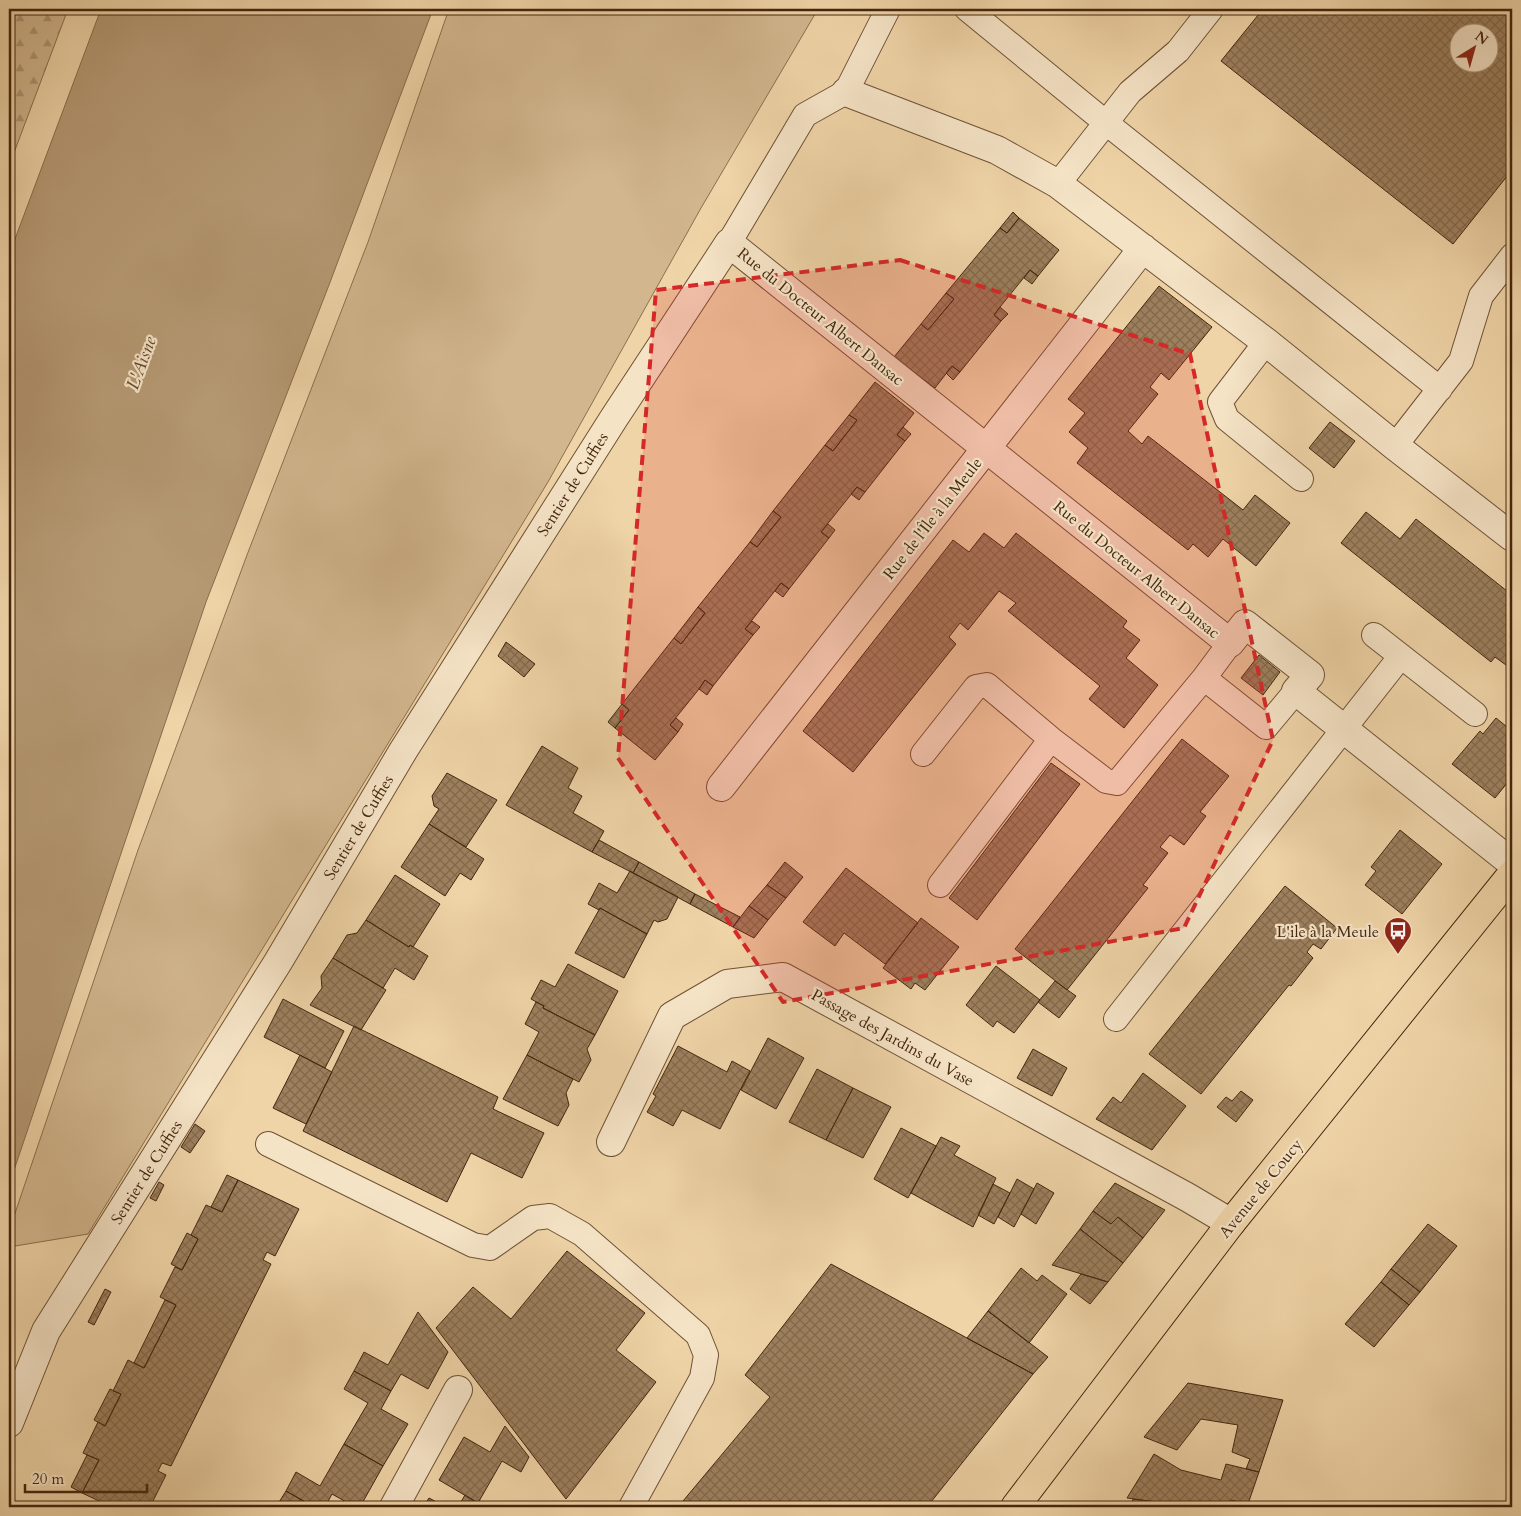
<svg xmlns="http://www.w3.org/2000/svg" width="1521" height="1516" viewBox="0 0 1521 1516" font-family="Cardo,serif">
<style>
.forest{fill:url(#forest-firs);stroke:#8b6e4e}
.park{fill:#d2b68d;stroke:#8b6e4e}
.water{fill:#b59973;stroke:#886b4b}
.building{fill:url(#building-cross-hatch);stroke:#44260f;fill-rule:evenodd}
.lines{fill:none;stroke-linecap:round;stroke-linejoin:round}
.service-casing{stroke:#6f5235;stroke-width:26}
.minor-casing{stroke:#6f5235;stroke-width:30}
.primary-casing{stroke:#44260f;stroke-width:30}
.service{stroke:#f5e3c6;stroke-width:24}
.minor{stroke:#f5e3c6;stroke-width:28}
.primary{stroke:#efd4a7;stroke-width:28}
.marked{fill:#d62828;fill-opacity:0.2;stroke:#d62828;stroke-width:4;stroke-dasharray:10 6;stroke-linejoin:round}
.labels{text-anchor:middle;stroke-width:4.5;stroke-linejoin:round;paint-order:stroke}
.street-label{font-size:16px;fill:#44260f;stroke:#f5e3c6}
.poi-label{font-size:16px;fill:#44260f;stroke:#f5e3c6;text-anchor:end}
.water-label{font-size:18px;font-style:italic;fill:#66482d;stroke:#f5e3c6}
</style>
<defs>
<pattern id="forest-firs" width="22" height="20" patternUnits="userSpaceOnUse" patternTransform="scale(1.25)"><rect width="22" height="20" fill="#d2b68d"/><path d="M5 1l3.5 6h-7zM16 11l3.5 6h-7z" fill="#ac9472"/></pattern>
<pattern id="building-cross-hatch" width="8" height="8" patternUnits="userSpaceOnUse" patternTransform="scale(1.25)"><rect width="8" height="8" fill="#9d805e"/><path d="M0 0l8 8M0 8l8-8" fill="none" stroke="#82694c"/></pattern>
</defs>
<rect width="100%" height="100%" fill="#efd4a7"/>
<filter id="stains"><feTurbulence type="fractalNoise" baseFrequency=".004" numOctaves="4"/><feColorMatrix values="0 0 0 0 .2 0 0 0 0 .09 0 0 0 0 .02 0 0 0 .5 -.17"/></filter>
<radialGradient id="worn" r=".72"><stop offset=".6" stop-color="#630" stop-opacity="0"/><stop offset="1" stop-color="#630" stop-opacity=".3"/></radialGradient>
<path class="forest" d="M 9,9 L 68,9 L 9,166 Z"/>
<path class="park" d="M 449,9 L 818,9 L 701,208 L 548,482 L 88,1234 L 9,1247 L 9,1231 L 138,850 L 247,555 L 368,242 Z"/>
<path class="water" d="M 101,9 L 433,9 L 329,285 L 206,602 L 9,1185 L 9,255 Z"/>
<path class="building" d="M 1263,9 L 1512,9 L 1512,170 L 1453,244 L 1221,61 ZM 1458,32 L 1488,32 L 1488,62 L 1458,62 Z
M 1013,212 L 1019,218 L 1007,233 L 1000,228 Z
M 1019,218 L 1059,250 L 1038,276 L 1030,270 L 1000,307 L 994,315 L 1001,321 L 960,372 L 952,366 L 935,388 L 894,357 L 921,324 L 928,330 L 954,299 L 946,293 L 1000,228 L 1007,233 Z
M 1030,270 L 1038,276 L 1032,284 L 1024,278 Z
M 1159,286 L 1212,327 L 1169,380 L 1161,373 L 1150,387 L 1158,394 L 1128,431 L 1142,444 L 1148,436 L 1243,510 L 1255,495 L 1290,523 L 1256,566 L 1223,539 L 1208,557 L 1193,544 L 1188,550 L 1077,463 L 1088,448 L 1069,432 L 1085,413 L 1068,399 Z
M 946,293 L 954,299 L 928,330 L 921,324 Z
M 1000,307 L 1008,314 L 1001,321 L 994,315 Z
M 952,366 L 960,372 L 953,380 L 946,373 Z
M 875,382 L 914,413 L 897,435 L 905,441 L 865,492 L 857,487 L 821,532 L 829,538 L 789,589 L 781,583 L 745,629 L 753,635 L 713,686 L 705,680 L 699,689 L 670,725 L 678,732 L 655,760 L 615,728 L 629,710 L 622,704 L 674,638 L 681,644 L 705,613 L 698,607 L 750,542 L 757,547 L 781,517 L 773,511 L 825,445 L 833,451 L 857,420 L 849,415 Z
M 849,415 L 857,420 L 833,451 L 825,445 Z
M 1330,422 L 1355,441 L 1334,468 L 1309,448 Z
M 903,427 L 911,434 L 905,441 L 897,435 Z
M 857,487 L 865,492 L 859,500 L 851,494 Z
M 773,511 L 781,517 L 757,547 L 750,542 Z
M 1366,512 L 1400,539 L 1416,519 L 1512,595 L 1512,665 L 1508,661 L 1506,665 L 1495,657 L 1491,662 L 1341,543 Z
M 828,524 L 835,530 L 829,538 L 821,532 Z
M 984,533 L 1004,548 L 1016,533 L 1127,621 L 1123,627 L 1140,640 L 1126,658 L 1158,685 L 1124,728 L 1089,699 L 1100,686 L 1008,611 L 1016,603 L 999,591 L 968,630 L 960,623 L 949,637 L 956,644 L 853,772 L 803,731 L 953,540 L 969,552 Z
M 781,583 L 789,589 L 783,597 L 775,591 Z
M 698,607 L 705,613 L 681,644 L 674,638 Z
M 752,621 L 760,627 L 753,635 L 745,629 Z
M 506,642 L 535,664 L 524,677 L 498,656 Z
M 1259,655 L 1280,672 L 1263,695 L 1241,678 Z
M 705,680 L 713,686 L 707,695 L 699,689 Z
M 622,704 L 629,710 L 615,728 L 608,722 Z
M 676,718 L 683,724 L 678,732 L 670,725 Z
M 1496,718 L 1512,731 L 1512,777 L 1495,798 L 1452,764 L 1480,731 L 1483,734 Z
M 1182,739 L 1229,776 L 1200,812 L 1206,816 L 1184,845 L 1170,835 L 1160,847 L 1168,853 L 1143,885 L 1148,888 L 1067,990 L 1015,949 Z
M 542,746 L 578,768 L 568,788 L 582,796 L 573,813 L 604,831 L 592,852 L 506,805 Z
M 1051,763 L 1080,784 L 977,920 L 949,898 Z
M 447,773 L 497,800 L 466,847 L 429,824 L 439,809 L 434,806 L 432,796 Z
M 429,824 L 484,859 L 471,880 L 460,873 L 445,896 L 401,867 Z
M 1400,830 L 1442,864 L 1402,914 L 1365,885 L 1376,871 L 1371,867 Z
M 599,840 L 639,862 L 633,873 L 592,852 Z
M 639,862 L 695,894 L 690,904 L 633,873 Z
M 785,862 L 803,877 L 786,898 L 767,885 Z
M 846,868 L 918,923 L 885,964 L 844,933 L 835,946 L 803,922 Z
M 630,871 L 678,897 L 667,919 L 658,922 L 654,920 L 647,934 L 600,908 L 599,910 L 588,904 L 599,883 L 617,893 Z
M 395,875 L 440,904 L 413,947 L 410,945 L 409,947 L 366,920 Z
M 767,885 L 786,898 L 768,920 L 749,906 Z
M 1285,886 L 1337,928 L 1321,949 L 1313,944 L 1307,952 L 1313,958 L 1291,986 L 1289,985 L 1201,1094 L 1149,1054 Z
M 695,894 L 740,917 L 733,927 L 690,904 Z
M 749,906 L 768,920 L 754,938 L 733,927 Z
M 600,908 L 647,934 L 624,978 L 575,953 Z
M 921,918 L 959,947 L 925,990 L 915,983 L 911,989 L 883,968 Z
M 366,920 L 409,947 L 410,945 L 428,956 L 414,980 L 395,968 L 383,988 L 333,958 L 347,935 L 357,933 Z
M 333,958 L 386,990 L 361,1030 L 310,1005 L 322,988 L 321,976 Z
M 568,964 L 618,991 L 595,1035 L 543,1008 L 544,1006 L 531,999 L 541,980 L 555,987 Z
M 996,966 L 1040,1000 L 1014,1033 L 997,1021 L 993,1027 L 966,1005 Z
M 1055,981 L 1076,996 L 1059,1018 L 1038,1002 Z
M 283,999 L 344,1031 L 325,1068 L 264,1037 Z
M 536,1002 L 544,1006 L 543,1008 L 595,1035 L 587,1049 L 591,1060 L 579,1082 L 527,1055 L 539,1032 L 525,1024 Z
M 354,1026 L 498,1097 L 493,1109 L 544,1133 L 522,1178 L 471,1153 L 447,1202 L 303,1131 Z
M 768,1038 L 804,1058 L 776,1109 L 741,1090 Z
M 678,1046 L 727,1072 L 732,1061 L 750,1071 L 720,1129 L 682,1110 L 673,1126 L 647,1112 L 656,1096 L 653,1094 Z
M 1033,1049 L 1067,1068 L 1052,1096 L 1017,1078 Z
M 300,1055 L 332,1072 L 306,1124 L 273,1108 Z
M 527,1055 L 573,1079 L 566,1093 L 569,1105 L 558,1126 L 503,1099 Z
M 817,1069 L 853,1088 L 826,1140 L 789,1122 Z
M 1143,1073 L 1186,1106 L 1152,1150 L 1096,1119 L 1113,1097 L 1121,1103 Z
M 853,1088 L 891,1107 L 863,1158 L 826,1140 Z
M 1241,1091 L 1253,1100 L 1236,1122 L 1217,1107 L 1226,1097 L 1232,1101 Z
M 195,1124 L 205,1131 L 190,1153 L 181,1147 Z
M 901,1128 L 936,1146 L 908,1198 L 874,1179 Z
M 941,1137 L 960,1146 L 954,1155 L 996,1178 L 973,1227 L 911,1193 Z
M 227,1175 L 238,1180 L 222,1212 L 211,1207 Z
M 1017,1179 L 1034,1189 L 1014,1227 L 998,1217 Z
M 238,1180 L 299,1209 L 275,1256 L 267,1252 L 263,1260 L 271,1264 L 171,1466 L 162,1463 L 158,1471 L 166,1475 L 150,1507 L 112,1507 L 82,1493 L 99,1460 L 83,1453 L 98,1422 L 105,1426 L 121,1394 L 113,1391 L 128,1360 L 144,1368 L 176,1305 L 160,1297 L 175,1267 L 182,1270 L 198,1239 L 191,1235 L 206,1205 L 222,1212 Z
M 159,1182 L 164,1185 L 156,1201 L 150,1198 Z
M 1037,1183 L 1054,1193 L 1036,1224 L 1021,1214 Z
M 1115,1183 L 1165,1210 L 1143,1238 L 1118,1217 L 1111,1224 L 1093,1211 Z
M 993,1184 L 1010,1193 L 994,1224 L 978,1215 Z
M 1093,1211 L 1111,1224 L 1118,1217 L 1143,1238 L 1123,1263 L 1080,1229 Z
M 1428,1224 L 1457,1246 L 1420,1292 L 1391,1269 Z
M 1080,1229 L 1123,1263 L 1108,1282 L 1052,1265 Z
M 187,1233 L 198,1239 L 182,1270 L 171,1264 Z
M 567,1251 L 645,1313 L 616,1350 L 656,1382 L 566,1499 L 436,1328 L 473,1287 L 511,1319 Z
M 831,1264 L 1033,1374 L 927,1507 L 678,1507 L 770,1397 L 745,1375 Z
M 1021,1268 L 1037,1281 L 1042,1275 L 1067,1294 L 1029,1343 L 988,1311 Z
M 1391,1269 L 1420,1292 L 1409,1305 L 1381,1282 Z
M 1081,1274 L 1108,1282 L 1090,1304 L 1070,1289 Z
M 1381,1282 L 1409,1305 L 1374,1347 L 1345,1324 Z
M 105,1289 L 111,1292 L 94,1325 L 88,1322 Z
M 165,1300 L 176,1305 L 144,1368 L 134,1363 Z
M 988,1311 L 1048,1357 L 1033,1374 L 967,1338 Z
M 418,1312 L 448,1352 L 428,1389 L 401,1374 L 391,1391 L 354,1371 L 364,1352 L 388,1365 Z
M 354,1371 L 391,1391 L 381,1409 L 408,1424 L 383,1466 L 344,1444 L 368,1403 L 344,1389 Z
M 1188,1383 L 1283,1400 L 1259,1472 L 1246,1469 L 1250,1459 L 1232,1452 L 1238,1425 L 1201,1419 L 1177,1450 L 1144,1437 Z
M 110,1389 L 121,1394 L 105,1426 L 94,1420 Z
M 505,1426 L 529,1457 L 521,1472 L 502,1461 L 478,1503 L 439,1480 L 464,1437 L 490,1452 Z
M 344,1444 L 383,1466 L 360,1507 L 355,1507 L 332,1494 L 325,1507 L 314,1507 L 286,1491 L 296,1472 L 320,1486 Z
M 1154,1454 L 1181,1470 L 1221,1480 L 1226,1464 L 1259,1472 L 1248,1504 L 1231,1500 L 1229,1507 L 1193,1507 L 1127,1498 Z
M 87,1455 L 99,1460 L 82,1493 L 71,1487 Z
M 286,1491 L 314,1507 L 276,1507 Z
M 465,1495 L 478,1503 L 485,1507 L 458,1507 Z
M 429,1498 L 446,1507 L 423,1507 Z
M 1133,1499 L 1177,1505 L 1176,1507 L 1131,1507 Z"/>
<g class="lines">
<defs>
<path id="service" d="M 967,9 L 1105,122 L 1440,389
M 1058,184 L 1130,92 L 1178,51 L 1211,9
M 729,243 L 805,115 L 846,92 L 888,9
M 1266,342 L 1220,402 L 1227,419 L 1301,479
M 1395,446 L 1461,361 L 1481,296 L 1512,256
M 1374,635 L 1475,714
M 1204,678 L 1266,727 L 1296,691
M 923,754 L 976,687 L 987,685 L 1051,739 L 1106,781 L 1117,783 L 1204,678 L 1230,643
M 940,885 L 1051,739
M 1116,1019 L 1401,656
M 268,1144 L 473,1245 L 490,1248 L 533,1218 L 550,1216 L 582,1234 L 698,1335 L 706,1355 L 702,1378 L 631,1507"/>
<path id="minor" d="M 846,92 L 997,150 L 1058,184 L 1266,342 L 1395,446 L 1512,537
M 721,787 L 1143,248
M 611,1142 L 672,1016 L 727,984 L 783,977 L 1187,1197 L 1231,1223
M 9,1423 L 46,1331 L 278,962 L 403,751 L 614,418 L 729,243 L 1230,643 L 1245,624 L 1310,675 L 1296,691 L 1512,863
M 394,1507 L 458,1390"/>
<path id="primary" d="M 1015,1507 L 1231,1223 L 1512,874"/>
</defs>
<use href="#service" class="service-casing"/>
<use href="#minor" class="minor-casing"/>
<use href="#primary" class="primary-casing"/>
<use href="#service" class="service"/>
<use href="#minor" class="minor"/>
<use href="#primary" class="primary"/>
</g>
<path class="marked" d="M 900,260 L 1190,354 L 1273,740 L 1184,928 L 783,1002 L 618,758 L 656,290 Z"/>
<defs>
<symbol id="bus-pin" viewBox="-11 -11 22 30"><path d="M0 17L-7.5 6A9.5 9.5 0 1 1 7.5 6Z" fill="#8f2418" stroke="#f5e3c6"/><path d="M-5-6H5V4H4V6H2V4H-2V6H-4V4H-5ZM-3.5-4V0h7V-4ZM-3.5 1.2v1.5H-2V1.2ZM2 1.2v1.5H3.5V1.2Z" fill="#fff"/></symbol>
</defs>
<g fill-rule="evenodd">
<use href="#bus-pin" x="1382" y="915" width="32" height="43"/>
</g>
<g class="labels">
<g class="street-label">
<text transform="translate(821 316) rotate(39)" y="6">Rue du Docteur Albert Dansac</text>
<text transform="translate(572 484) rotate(-58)" y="6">Sentier de Cuffies</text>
<text transform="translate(932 518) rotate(-52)" y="6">Rue de l'Île à la Meule</text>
<text transform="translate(1137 569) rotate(39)" y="6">Rue du Docteur Albert Dansac</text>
<text transform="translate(358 827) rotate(-59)" y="6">Sentier de Cuffies</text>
<text transform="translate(893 1037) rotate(29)" y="6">Passage des Jardins du Vase</text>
<text transform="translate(146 1172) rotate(-58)" y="6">Sentier de Cuffies</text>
<text transform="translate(1260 1188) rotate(-51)" y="6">Avenue de Coucy</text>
</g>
<g class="poi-label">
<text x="1379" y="937">L'ile à la Meule</text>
</g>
<g class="water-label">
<text transform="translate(141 363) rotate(-70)" y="6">L'Aisne</text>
</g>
</g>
<rect width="1521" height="1516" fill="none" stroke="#efd4a7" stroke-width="30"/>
<rect x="10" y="10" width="1501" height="1496" fill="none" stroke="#44260f" stroke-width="2.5"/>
<rect x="15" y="15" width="1491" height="1486" fill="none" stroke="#44260f"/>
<g transform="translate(1474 48) rotate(37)"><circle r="24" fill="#f5e3c6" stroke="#ae977d"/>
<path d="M0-4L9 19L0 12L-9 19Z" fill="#8f2418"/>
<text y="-8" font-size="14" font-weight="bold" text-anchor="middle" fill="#44260f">N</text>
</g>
<path d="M25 1484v8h122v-8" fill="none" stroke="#44260f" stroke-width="2.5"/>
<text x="32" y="1484" font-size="15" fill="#44260f" stroke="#f5e3c6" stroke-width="4" paint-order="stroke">20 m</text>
<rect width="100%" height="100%" filter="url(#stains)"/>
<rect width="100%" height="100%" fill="url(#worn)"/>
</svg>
